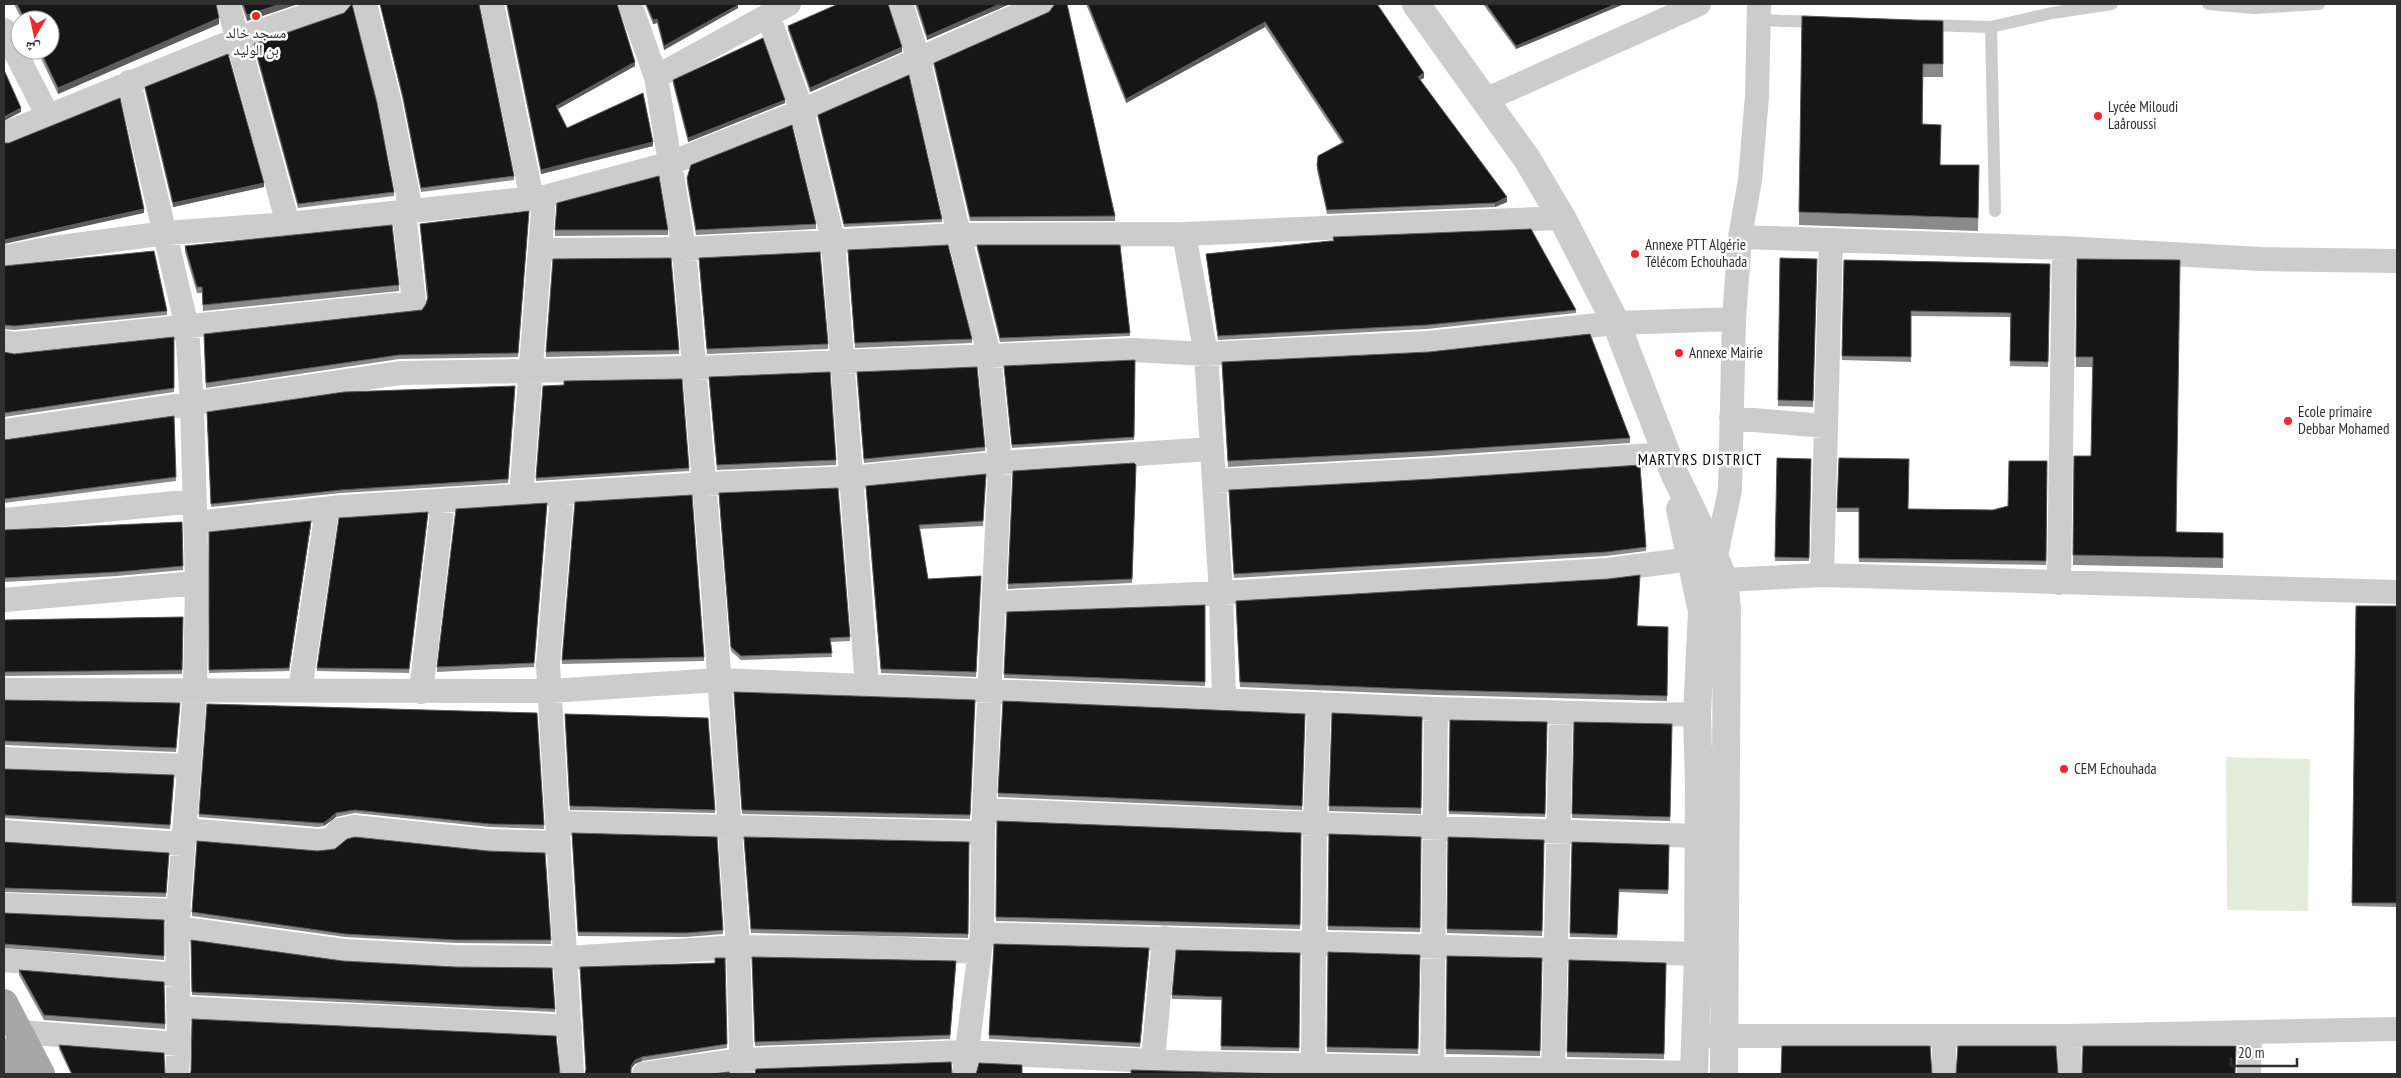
<svg xmlns="http://www.w3.org/2000/svg" width="2401" height="1078" viewBox="0 0 2401 1078" font-family="'PT Sans Narrow','Noto Naskh Arabic',sans-serif">
<style>
.green{fill:#e4eddc}
.lines{fill:none;stroke-linecap:round;stroke-linejoin:round}
.service{stroke:#ccc;stroke-width:12}
.minor{stroke:#ccc;stroke-width:24}
.tertiary{stroke:#ccc;stroke-width:28}
.primary{stroke:#a7a7a7;stroke-width:28}
.wall{fill:#8a8a8a}
.shaded-wall{fill:#5c5c5c}
.building{fill:#161616;stroke:#5c5c5c}
.poi-dot{fill:#ef272e;stroke:#fff;stroke-width:2}
.labels{text-anchor:middle;stroke-width:5;stroke-linejoin:round;paint-order:stroke}
.poi-label{font-size:15px;fill:#2f2f2f;stroke:#fff;text-anchor:start}
.neighbourhood-label{font-size:16px;letter-spacing:1px;fill:#000;stroke:#fff}
</style>
<rect width="100%" height="100%" fill="#fff"/>
<path class="green" d="M 2226,757 L 2310,759 L 2308,911 L 2227,910 Z"/>
<g class="lines">
<path class="service" d="M 2208,4 L 2254,8 L 2319,4
M 1759,20 L 1819,22
M 1926,25 L 1991,27 L 2052,13 L 2112,4
M 1991,27 L 1995,211"/>
<path class="minor" d="M 228,4 L 288,224
M 365,4 L 390,104 L 411,211
M 492,4 L 532,199
M 630,4 L 656,77 L 684,249 L 713,588 L 738,947 L 742,1074
M 901,4 L 918,58 L 959,235 L 989,355 L 1000,463 L 983,833 L 982,934 L 964,1074
M 768,15 L 802,111 L 833,240 L 867,685
M 4,30 L 48,116
M 656,77 L 789,4
M 129,82 L 187,327 L 192,405 L 197,583 L 195,689 L 177,928 L 179,1044 L 177,1074
M 1485,100 L 1699,4
M 4,134 L 238,39 L 339,4
M 1184,234 L 1206,354 L 1221,593 L 1224,699
M 1740,237 L 2064,248 L 2260,259 L 2397,261
M 541,250 L 684,249 L 959,235 L 1184,234 L 1562,218
M 4,257 L 53,248 L 166,233 L 288,224 L 544,197 L 671,163 L 802,111 L 1043,4
M 4,342 L 13,344 L 55,340 L 414,303 L 404,212
M 1731,418 L 1825,426
M 4,431 L 401,373 L 694,368 L 1133,350 L 1206,354 L 1428,343 L 1616,323 L 1734,319
M 1215,481 L 1432,470 L 1667,454
M 562,494 L 548,665 L 572,1074
M 521,496 L 544,197
M 4,520 L 195,501
M 196,523 L 342,507 L 705,484 L 850,478 L 1000,463 L 1212,449
M 1713,569 L 1730,490 L 1734,319 L 1740,237 L 1750,180 L 1757,96 L 1759,4
M 1822,575 L 1831,241
M 1724,580 L 1822,575 L 2397,592
M 2059,583 L 2064,248
M 4,600 L 197,583
M 995,603 L 1221,593 L 1607,570 L 1691,559
M 4,690 L 550,691 L 719,680 L 1436,709 L 1645,715 L 1697,714
M 300,690 L 327,510
M 421,692 L 443,502
M 4,759 L 188,766
M 984,810 L 1315,824 L 1698,836
M 558,823 L 983,833
M 184,830 L 319,841 L 332,839 L 339,830 L 354,827 L 489,841 L 559,843
M 4,832 L 183,844
M 4,905 L 179,911
M 177,928 L 344,951 L 456,957 L 567,958 L 738,947 L 874,948 L 980,952
M 982,934 L 1698,954
M 4,960 L 177,975
M 178,1008 C 309,1015 440,1019 570,1027
M 19,1032 L 179,1044
M 1695,1036 L 2069,1036 L 2397,1029
M 2069,1036 L 2070,1074
M 1153,1061 L 1164,938
M 644,1074 L 741,1060 L 966,1052 L 1194,1063 L 1694,1073
M 1313,1074 L 1315,824 L 1319,704
M 1432,1074 L 1436,709
M 1553,1074 L 1561,713
M 1944,1074 L 1944,1036
M 2249,1074 L 2250,1034"/>
<path class="tertiary" d="M 1416,4 L 1527,159 L 1562,218 L 1616,323 L 1674,473 L 1715,558 L 1724,580 L 1727,608 L 1724,1074
M 1680,509 L 1702,611 L 1697,714 L 1699,784 L 1698,954 L 1694,1074"/>
<path class="primary" d="M 4,1003 L 41,1074
M 4,1052 L 13,1074"/>
</g>
<path class="wall" d="M 14,4 L 216,4 L 219,24 L 58,94 L 37,50 L 50,50 L 50,20 L 22,20 Z
M 241,4 L 298,4 L 247,21 Z
M 380,4 L 479,4 L 514,176 L 514,180 L 421,192 L 403,101 Z
M 506,4 L 617,4 L 635,66 L 557,109 L 567,128 L 653,146 L 541,174 Z
M 645,4 L 738,4 L 738,8 L 664,50 L 657,23 L 653,24 Z
M 915,4 L 1010,4 L 927,40 Z
M 1086,4 L 1377,4 L 1424,78 L 1420,80 L 1507,202 L 1495,207 L 1327,214 L 1317,170 L 1318,156 L 1342,143 L 1265,27 L 1126,103 Z
M 1483,4 L 1624,4 L 1516,49 Z
M 888,5 L 902,52 L 810,92 L 788,30 L 788,26 Z
M 1049,12 L 1115,216 L 1115,221 L 970,221 L 934,67 L 934,63 Z
M 1802,16 L 1943,21 L 1943,77 L 1923,77 L 1923,124 L 1941,165 L 1979,165 L 1978,231 L 1799,225 Z
M 254,44 L 394,192 L 394,196 L 298,208 L 254,48 Z
M 673,80 L 785,103 L 688,142 L 673,84 Z
M 145,87 L 264,187 L 173,207 L 145,91 Z
M 818,115 L 942,219 L 942,222 L 844,227 L 818,119 Z
M 687,178 L 816,224 L 816,229 L 696,235 L 687,183 Z
M 529,211 L 518,357 L 399,359 L 206,388 L 204,334 L 422,310 L 426,304 L 427,299 L 420,224 Z
M 555,230 L 668,230 L 668,235 L 555,236 Z
M 1333,237 L 1576,310 L 1576,313 L 1427,329 L 1218,340 L 1206,254 L 1333,241 Z
M 977,245 L 1130,333 L 1130,336 L 1000,342 L 977,249 Z
M 185,246 L 399,285 L 399,291 L 203,311 L 202,293 L 197,293 L 185,252 Z
M 848,254 L 972,339 L 972,343 L 855,348 Z
M 1780,258 L 1817,259 L 1813,407 L 1778,406 Z
M 2077,259 L 2177,532 L 2223,533 L 2223,568 L 2073,565 L 2074,456 L 2091,456 L 2092,367 L 2076,367 Z
M 1844,260 L 2050,264 L 2048,367 L 2010,366 L 2010,317 L 1911,316 L 1911,362 L 1842,360 Z
M 699,262 L 828,344 L 828,349 L 707,354 Z
M 4,266 L 167,311 L 167,315 L 14,330 L 4,329 Z
M 174,337 L 174,392 L 4,417 L 4,352 L 14,354 Z
M 679,350 L 679,354 L 546,357 L 546,352 Z
M 1135,360 L 1134,440 L 1012,448 L 1004,369 Z
M 1222,367 L 1630,438 L 1630,443 L 1431,456 L 1228,467 Z
M 857,375 L 985,447 L 985,451 L 864,463 Z
M 709,377 L 836,460 L 836,465 L 717,470 Z
M 564,385 L 689,468 L 689,471 L 536,481 L 536,478 Z
M 515,390 L 508,483 L 341,493 L 211,507 L 207,412 Z
M 174,416 L 176,481 L 4,503 L 4,440 Z
M 1777,458 L 1811,459 L 1809,561 L 1775,561 Z
M 1839,458 L 1909,509 L 1993,510 L 2008,506 L 2047,461 L 2046,565 L 1859,562 L 1859,512 L 1837,512 Z
M 1136,470 L 1132,583 L 1008,589 L 1013,471 Z
M 986,474 L 983,526 L 919,529 L 928,579 L 981,576 L 976,677 L 881,673 L 866,490 Z
M 1229,494 L 1646,547 L 1646,551 L 1606,556 L 1234,578 Z
M 719,497 L 850,637 L 850,641 L 830,642 L 832,657 L 741,660 L 731,651 Z
M 547,503 L 534,667 L 437,672 L 437,667 Z
M 428,515 L 409,673 L 317,671 L 317,668 Z
M 182,522 L 183,570 L 117,576 L 4,582 L 4,530 Z
M 311,524 L 289,671 L 209,673 L 209,532 Z
M 1205,605 L 1205,686 L 1004,678 L 1007,612 Z
M 1236,606 L 1668,627 L 1667,701 L 1436,695 L 1240,687 Z
M 2356,606 L 2397,606 L 2397,907 L 2352,906 Z
M 183,617 L 182,674 L 4,676 L 4,620 Z
M 704,657 L 704,661 L 562,664 L 562,660 Z
M 734,696 L 975,700 L 970,819 L 742,814 Z
M 4,700 L 180,703 L 176,752 L 4,745 Z
M 1003,701 L 1305,714 L 1302,810 L 998,797 Z
M 537,713 L 544,829 L 490,827 L 355,813 L 336,817 L 324,826 L 318,827 L 199,817 L 199,814 Z
M 1332,713 L 1422,717 L 1421,814 L 1329,811 Z
M 565,714 L 708,718 L 715,813 L 570,810 Z
M 1450,720 L 1547,722 L 1545,817 L 1449,814 Z
M 1574,722 L 1672,724 L 1670,821 L 1572,818 Z
M 4,769 L 174,779 L 170,829 L 4,818 Z
M 997,821 L 1301,833 L 1300,929 L 996,921 Z
M 572,833 L 723,930 L 723,934 L 686,937 L 578,936 Z
M 1329,834 L 1421,837 L 1420,932 L 1328,930 Z
M 1448,837 L 1544,840 L 1542,936 L 1447,933 Z
M 744,841 L 969,842 L 968,938 L 751,933 Z
M 4,842 L 169,853 L 166,897 L 4,892 Z
M 1572,842 L 1669,845 L 1668,894 L 1619,892 L 1617,938 L 1570,937 Z
M 335,849 L 545,853 L 551,944 L 456,943 L 345,937 L 192,916 L 192,912 L 318,851 Z
M 4,913 L 164,920 L 164,960 L 4,948 Z
M 191,940 L 343,961 L 455,967 L 552,968 L 555,1012 L 192,995 Z
M 994,944 L 1149,952 L 1140,1047 L 989,1039 Z
M 1328,952 L 1420,955 L 1418,1054 L 1327,1052 Z
M 1300,953 L 1299,1051 L 1221,1050 L 1222,1000 L 1172,999 L 1172,995 Z
M 1447,956 L 1542,958 L 1540,1056 L 1446,1054 Z
M 752,957 L 956,961 L 950,1039 L 755,1046 Z
M 725,958 L 727,1048 L 642,1061 L 635,1064 L 631,1069 L 631,1073 L 585,1074 L 715,963 Z
M 1569,960 L 1666,963 L 1664,1059 L 1567,1057 Z
M 19,970 L 164,982 L 165,1029 L 44,1020 L 19,975 Z
M 59,1045 L 165,1074 L 71,1074 L 59,1049 Z"/>
<path class="shaded-wall" d="M 280,4 L 298,4 L 247,21 L 247,15 Z
M 1000,4 L 1010,4 L 927,40 L 927,36 Z
M 1616,4 L 1624,4 L 1516,49 L 1516,46 Z
M 738,5 L 738,8 L 664,50 L 664,46 Z
M 219,18 L 219,24 L 58,94 L 58,88 Z
M 657,19 L 657,23 L 653,24 L 653,20 Z
M 1265,22 L 1265,27 L 1126,103 L 1126,99 Z
M 902,47 L 902,52 L 810,92 L 810,88 Z
M 635,62 L 635,66 L 556,110 L 556,106 Z
M 1424,73 L 1424,78 L 1418,81 L 1418,77 Z
M 785,100 L 785,103 L 688,142 L 688,138 Z
M 21,108 L 21,112 L 4,121 L 4,117 Z
M 653,142 L 653,146 L 541,174 L 541,170 Z
M 264,183 L 264,187 L 173,207 L 173,203 Z
M 1507,197 L 1507,202 L 1495,207 L 1495,203 Z
M 144,209 L 144,213 L 4,244 L 4,240 Z
M 311,521 L 311,524 L 289,671 L 289,668 Z
M 336,813 L 336,817 L 324,826 L 324,823 Z
M 642,1057 L 642,1061 L 635,1064 L 631,1069 L 631,1066 L 635,1060 Z"/>
<path class="building" d="M 17,4 L 216,4 L 219,18 L 58,88 L 40,50 L 50,50 L 50,20 L 25,20 Z
M 243,4 L 280,4 L 247,15 Z
M 352,4 L 377,103 L 394,192 L 298,204 L 254,44 L 344,13 Z
M 380,4 L 479,4 L 514,176 L 421,188 L 403,97 Z
M 507,4 L 617,4 L 635,62 L 556,106 L 567,128 L 643,93 L 653,142 L 541,170 Z
M 646,4 L 738,4 L 738,5 L 664,46 L 657,19 L 653,20 Z
M 838,4 L 888,4 L 902,47 L 810,88 L 788,26 Z
M 917,4 L 1000,4 L 927,36 Z
M 1055,4 L 1067,4 L 1115,216 L 970,217 L 934,63 L 1049,12 Z
M 1088,4 L 1377,4 L 1424,73 L 1418,77 L 1507,197 L 1495,203 L 1327,210 L 1317,165 L 1318,156 L 1344,142 L 1265,22 L 1126,99 Z
M 1486,4 L 1616,4 L 1516,46 Z
M 1802,16 L 1943,21 L 1943,64 L 1923,64 L 1922,124 L 1941,125 L 1940,165 L 1979,165 L 1978,218 L 1799,212 Z
M 763,38 L 785,100 L 688,138 L 673,80 Z
M 228,54 L 264,183 L 173,203 L 145,87 Z
M 4,70 L 21,108 L 4,117 Z
M 909,75 L 942,219 L 844,224 L 818,115 Z
M 120,98 L 144,209 L 4,240 L 4,143 L 9,143 Z
M 792,125 L 816,224 L 696,230 L 687,178 L 691,165 Z
M 659,176 L 668,230 L 555,230 L 557,203 Z
M 529,211 L 518,353 L 399,355 L 206,383 L 204,334 L 422,310 L 426,304 L 428,297 L 420,224 Z
M 392,225 L 399,285 L 203,305 L 202,287 L 197,287 L 185,246 Z
M 1531,229 L 1576,310 L 1427,325 L 1218,336 L 1206,254 L 1330,241 L 1334,241 L 1333,237 Z
M 948,245 L 972,339 L 855,343 L 848,250 Z
M 977,245 L 1120,245 L 1130,333 L 1000,338 Z
M 154,251 L 167,311 L 14,326 L 4,325 L 4,266 Z
M 820,252 L 828,344 L 707,349 L 699,258 Z
M 671,258 L 679,350 L 546,352 L 553,259 Z
M 1780,258 L 1817,259 L 1813,401 L 1778,400 Z
M 2077,259 L 2180,260 L 2176,532 L 2223,533 L 2223,558 L 2073,555 L 2074,456 L 2091,456 L 2093,357 L 2076,357 Z
M 1844,260 L 2050,264 L 2048,362 L 2010,361 L 2011,313 L 1911,311 L 1911,357 L 1842,356 Z
M 1590,334 L 1630,438 L 1431,451 L 1228,461 L 1222,362 L 1429,352 Z
M 174,337 L 174,388 L 4,413 L 4,352 L 14,354 Z
M 1135,360 L 1134,437 L 1012,445 L 1004,366 Z
M 977,367 L 985,447 L 864,459 L 857,372 Z
M 830,372 L 836,460 L 717,465 L 709,377 Z
M 682,379 L 689,468 L 536,478 L 543,386 L 564,385 L 564,381 Z
M 515,386 L 508,479 L 341,490 L 211,504 L 207,412 L 344,392 Z
M 174,416 L 176,477 L 4,499 L 4,440 Z
M 1777,458 L 1811,459 L 1809,558 L 1775,557 Z
M 1839,458 L 1909,459 L 1908,509 L 1993,510 L 2008,506 L 2009,461 L 2047,461 L 2046,561 L 1859,558 L 1859,508 L 1837,508 Z
M 1134,463 L 1136,465 L 1132,579 L 1008,584 L 1013,471 Z
M 1640,465 L 1646,547 L 1606,552 L 1234,574 L 1229,490 L 1433,479 Z
M 986,474 L 983,521 L 919,525 L 928,579 L 981,576 L 976,672 L 881,669 L 866,486 Z
M 838,488 L 850,637 L 830,638 L 832,653 L 741,656 L 731,647 L 719,493 Z
M 692,495 L 704,657 L 562,660 L 575,502 Z
M 547,503 L 534,663 L 437,667 L 456,509 Z
M 428,512 L 409,669 L 317,668 L 339,518 Z
M 311,521 L 289,668 L 209,670 L 209,532 Z
M 182,522 L 183,566 L 117,572 L 4,578 L 4,530 Z
M 1640,575 L 1637,626 L 1668,627 L 1667,696 L 1436,690 L 1240,682 L 1236,601 L 1608,579 Z
M 1205,605 L 1205,682 L 1004,674 L 1007,612 Z
M 2356,606 L 2397,606 L 2397,903 L 2352,903 Z
M 183,617 L 182,670 L 4,672 L 4,620 Z
M 734,692 L 975,700 L 970,815 L 742,810 Z
M 4,700 L 180,703 L 176,748 L 4,741 Z
M 1003,701 L 1305,714 L 1302,806 L 998,793 Z
M 207,704 L 537,713 L 544,825 L 490,824 L 355,810 L 336,813 L 324,823 L 318,823 L 199,814 Z
M 1332,713 L 1422,717 L 1421,808 L 1329,806 Z
M 565,714 L 708,718 L 715,810 L 570,806 Z
M 1450,720 L 1547,722 L 1545,814 L 1449,811 Z
M 1574,722 L 1672,724 L 1670,817 L 1572,814 Z
M 4,769 L 174,775 L 170,825 L 4,815 Z
M 997,821 L 1301,833 L 1300,925 L 996,917 Z
M 572,833 L 717,837 L 723,930 L 686,933 L 578,932 Z
M 1329,834 L 1421,837 L 1420,928 L 1328,926 Z
M 355,837 L 488,851 L 545,853 L 551,940 L 456,940 L 345,934 L 192,912 L 197,841 L 318,851 L 335,849 L 347,839 Z
M 744,837 L 969,842 L 968,934 L 751,929 Z
M 1448,837 L 1544,840 L 1542,931 L 1447,929 Z
M 4,842 L 169,853 L 166,893 L 4,888 Z
M 1572,842 L 1669,845 L 1668,890 L 1619,889 L 1617,935 L 1570,933 Z
M 4,913 L 164,920 L 164,956 L 4,944 Z
M 191,940 L 343,961 L 455,967 L 552,968 L 555,1009 L 192,992 Z
M 994,944 L 1149,948 L 1140,1043 L 989,1035 Z
M 1176,950 L 1300,953 L 1299,1048 L 1221,1046 L 1222,997 L 1172,995 Z
M 1328,952 L 1420,955 L 1418,1049 L 1327,1047 Z
M 1447,956 L 1542,958 L 1540,1051 L 1446,1049 Z
M 752,957 L 956,961 L 950,1035 L 755,1042 Z
M 715,958 L 725,958 L 727,1044 L 642,1057 L 635,1060 L 631,1066 L 631,1074 L 585,1074 L 586,1069 L 580,967 L 715,963 Z
M 1569,960 L 1666,963 L 1664,1054 L 1567,1052 Z
M 19,970 L 164,982 L 165,1024 L 44,1015 Z
M 192,1019 L 556,1036 L 560,1074 L 190,1074 L 191,1071 Z
M 59,1045 L 164,1053 L 165,1074 L 72,1074 Z
M 1782,1046 L 1930,1046 L 1932,1074 L 1781,1074 Z
M 1958,1046 L 2056,1046 L 2058,1074 L 1956,1074 Z
M 2083,1046 L 2236,1046 L 2235,1074 L 2082,1074 Z
M 951,1062 L 952,1074 L 755,1074 L 756,1069 Z
M 979,1063 L 1022,1065 L 1022,1074 L 976,1074 Z
M 1131,1070 L 1286,1074 L 1131,1074 Z
M 729,1072 L 730,1074 L 712,1074 Z"/>
<g class="poi-dot">
<circle cx="256" cy="16" r="5"/>
<circle cx="2098" cy="116" r="5"/>
<circle cx="1635" cy="254" r="5"/>
<circle cx="1679" cy="353" r="5"/>
<circle cx="2288" cy="421" r="5"/>
<circle cx="2064" cy="769" r="5"/>
</g>
<g class="labels">
<g class="poi-label">
<text x="256" y="38" text-anchor="middle">مسجد خالد<tspan x="256" dy="17">بن الوليد</tspan></text>
<text x="2108" y="112">Lycée Miloudi<tspan x="2108" dy="17">Laâroussi</tspan></text>
<text x="1645" y="250">Annexe PTT Algérie<tspan x="1645" dy="17">Télécom Echouhada</tspan></text>
<text x="1689" y="358">Annexe Mairie</text>
<text x="2298" y="417">Ecole primaire<tspan x="2298" dy="17">Debbar Mohamed</tspan></text>
<text x="2074" y="774">CEM Echouhada</text>
</g>
<g class="neighbourhood-label">
<text x="1700" y="465">MARTYRS DISTRICT</text>
</g>
</g>
<rect width="2401" height="1078" fill="none" stroke="#2f2f2f" stroke-width="10"/>
<g transform="translate(35 35) rotate(189)"><circle r="24" fill="#ffffff" stroke="#acacac"/>
<path d="M0-4L9 19L0 12L-9 19Z" fill="#ef272e"/>
<text y="-8" font-size="14" font-weight="bold" text-anchor="middle" fill="#2f2f2f">ش</text>
</g>
<path d="M2231 1058v8h66v-8" fill="none" stroke="#2f2f2f" stroke-width="2.5"/>
<text x="2238" y="1058" font-size="15" fill="#2f2f2f" stroke="#ffffff" stroke-width="4" paint-order="stroke">20 m</text>
</svg>
